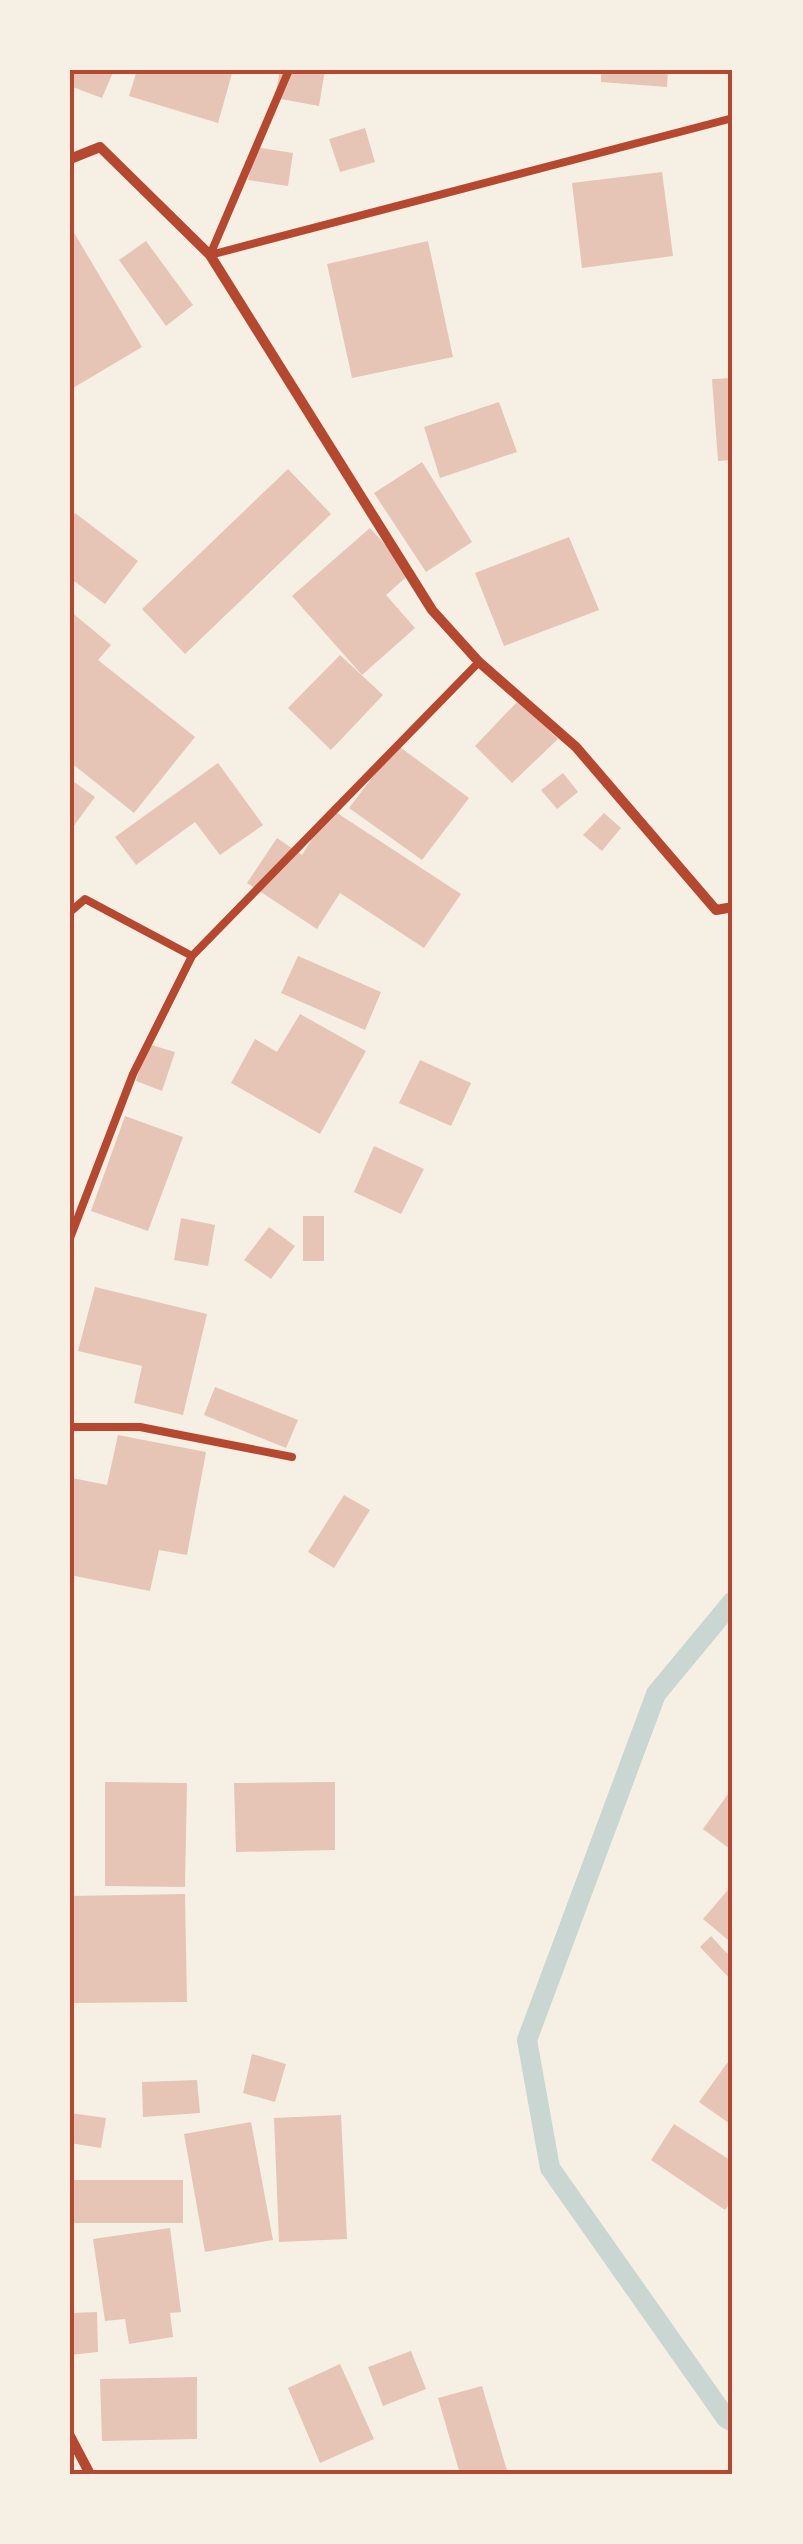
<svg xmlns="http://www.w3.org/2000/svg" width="803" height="2544" viewBox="0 0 803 2544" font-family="Quicksand,sans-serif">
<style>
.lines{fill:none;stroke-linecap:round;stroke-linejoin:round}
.stream{stroke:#c9d6d2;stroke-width:20}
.building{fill:#e6c5b7}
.service{stroke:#b5482f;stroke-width:8}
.minor{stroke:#b5482f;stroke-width:10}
.neatline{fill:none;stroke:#b5482f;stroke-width:4}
</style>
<rect width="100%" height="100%" fill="#f6efe4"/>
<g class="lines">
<path class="stream" d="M 733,1601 L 656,1694 L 527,2040 L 550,2168 L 726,2418 L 733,2422"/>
</g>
<path class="building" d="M 70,70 L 114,70 L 102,98 L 70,86 Z
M 137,70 L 233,70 L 218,123 L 129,96 Z
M 280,70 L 325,70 L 319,106 L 275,98 Z
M 601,70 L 668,70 L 667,87 L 601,82 Z
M 365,128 L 375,162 L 340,172 L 329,139 Z
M 255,147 L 293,153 L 288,186 L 248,180 Z
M 662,172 L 673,256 L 582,268 L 572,183 Z
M 70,226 L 142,347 L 73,388 L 70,382 Z
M 146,241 L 193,305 L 166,326 L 119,260 Z
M 428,241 L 453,357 L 352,378 L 327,264 Z
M 733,378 L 733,460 L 718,461 L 712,379 Z
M 499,402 L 517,452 L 440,478 L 424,427 Z
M 422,462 L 472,542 L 426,572 L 374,493 Z
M 288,469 L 331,514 L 185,654 L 142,609 Z
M 75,513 L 138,561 L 105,604 L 70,578 L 70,521 Z
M 370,528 L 411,573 L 386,595 L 415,628 L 362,675 L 292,596 Z
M 569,537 L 599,610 L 504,646 L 475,573 Z
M 70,611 L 111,645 L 98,660 L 195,737 L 134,813 L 70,762 Z
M 340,655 L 383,695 L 331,750 L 288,708 Z
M 518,701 L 558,739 L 512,783 L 475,746 Z
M 397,745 L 469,798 L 422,860 L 349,808 Z
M 218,763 L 263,825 L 220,855 L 195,822 L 136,865 L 115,837 Z
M 563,773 L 578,792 L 557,809 L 541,790 Z
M 70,779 L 95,797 L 70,831 Z
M 331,809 L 461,894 L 424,948 L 340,893 L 317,929 L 247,883 L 277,838 L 302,855 Z
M 604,813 L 621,828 L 602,851 L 583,835 Z
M 298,956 L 381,992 L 365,1030 L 281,993 Z
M 300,1014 L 366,1051 L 320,1134 L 231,1083 L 255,1039 L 277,1052 Z
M 148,1044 L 175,1052 L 162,1091 L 136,1081 Z
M 420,1060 L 471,1083 L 451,1126 L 399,1103 Z
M 125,1116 L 183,1137 L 148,1231 L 91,1211 Z
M 374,1146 L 424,1169 L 401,1214 L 354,1192 Z
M 303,1216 L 324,1216 L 324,1261 L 303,1261 Z
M 181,1218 L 215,1225 L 208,1266 L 174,1260 Z
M 269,1227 L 295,1246 L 271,1279 L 244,1260 Z
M 95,1287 L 207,1314 L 183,1415 L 134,1403 L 142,1366 L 78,1351 Z
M 215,1387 L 298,1420 L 286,1448 L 204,1415 Z
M 118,1435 L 206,1452 L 187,1555 L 159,1550 L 150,1591 L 70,1575 L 72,1478 L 107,1485 Z
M 344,1495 L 370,1510 L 334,1568 L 308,1552 Z
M 105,1782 L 187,1783 L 185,1887 L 105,1886 Z
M 335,1782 L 335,1850 L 236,1852 L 234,1783 Z
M 733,1787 L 733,1851 L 703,1829 Z
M 733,1884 L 733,1944 L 703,1919 Z
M 185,1894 L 187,2002 L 70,2003 L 70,1896 Z
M 711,1936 L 733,1960 L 733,1982 L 700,1947 Z
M 252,2054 L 286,2064 L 275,2102 L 243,2093 Z
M 733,2055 L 733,2126 L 699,2102 Z
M 197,2080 L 200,2113 L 143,2117 L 142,2082 Z
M 70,2113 L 106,2118 L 101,2148 L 70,2143 Z
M 341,2115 L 347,2239 L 279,2242 L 274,2118 Z
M 251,2122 L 273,2240 L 205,2252 L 184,2134 Z
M 674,2124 L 733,2162 L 733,2198 L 725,2210 L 651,2160 Z
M 70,2180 L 183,2180 L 183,2223 L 70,2223 Z
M 170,2228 L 181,2312 L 170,2313 L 173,2337 L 129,2344 L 125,2319 L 105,2321 L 93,2239 Z
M 97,2312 L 98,2352 L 70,2355 L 70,2313 Z
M 411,2351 L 426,2389 L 383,2406 L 368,2367 Z
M 340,2364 L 374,2439 L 320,2463 L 288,2388 Z
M 197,2377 L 197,2439 L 102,2441 L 100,2379 Z
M 482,2386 L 508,2474 L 460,2474 L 438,2398 Z"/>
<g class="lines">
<path class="service" d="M 210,255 L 733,118
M 210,255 L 289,70
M 70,912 L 85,899 L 192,956
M 70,1238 L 133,1074 L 192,956 L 479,662
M 70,1427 L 140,1427 L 292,1457"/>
<path class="minor" d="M 70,159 L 100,147 L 210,255 L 432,610 L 479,662 L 576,747 L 716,910 L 733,907
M 70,2436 L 90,2474"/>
</g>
<rect width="803" height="2544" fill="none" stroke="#f6efe4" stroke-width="145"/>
<rect x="72" y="72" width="658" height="2400" class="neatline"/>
</svg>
